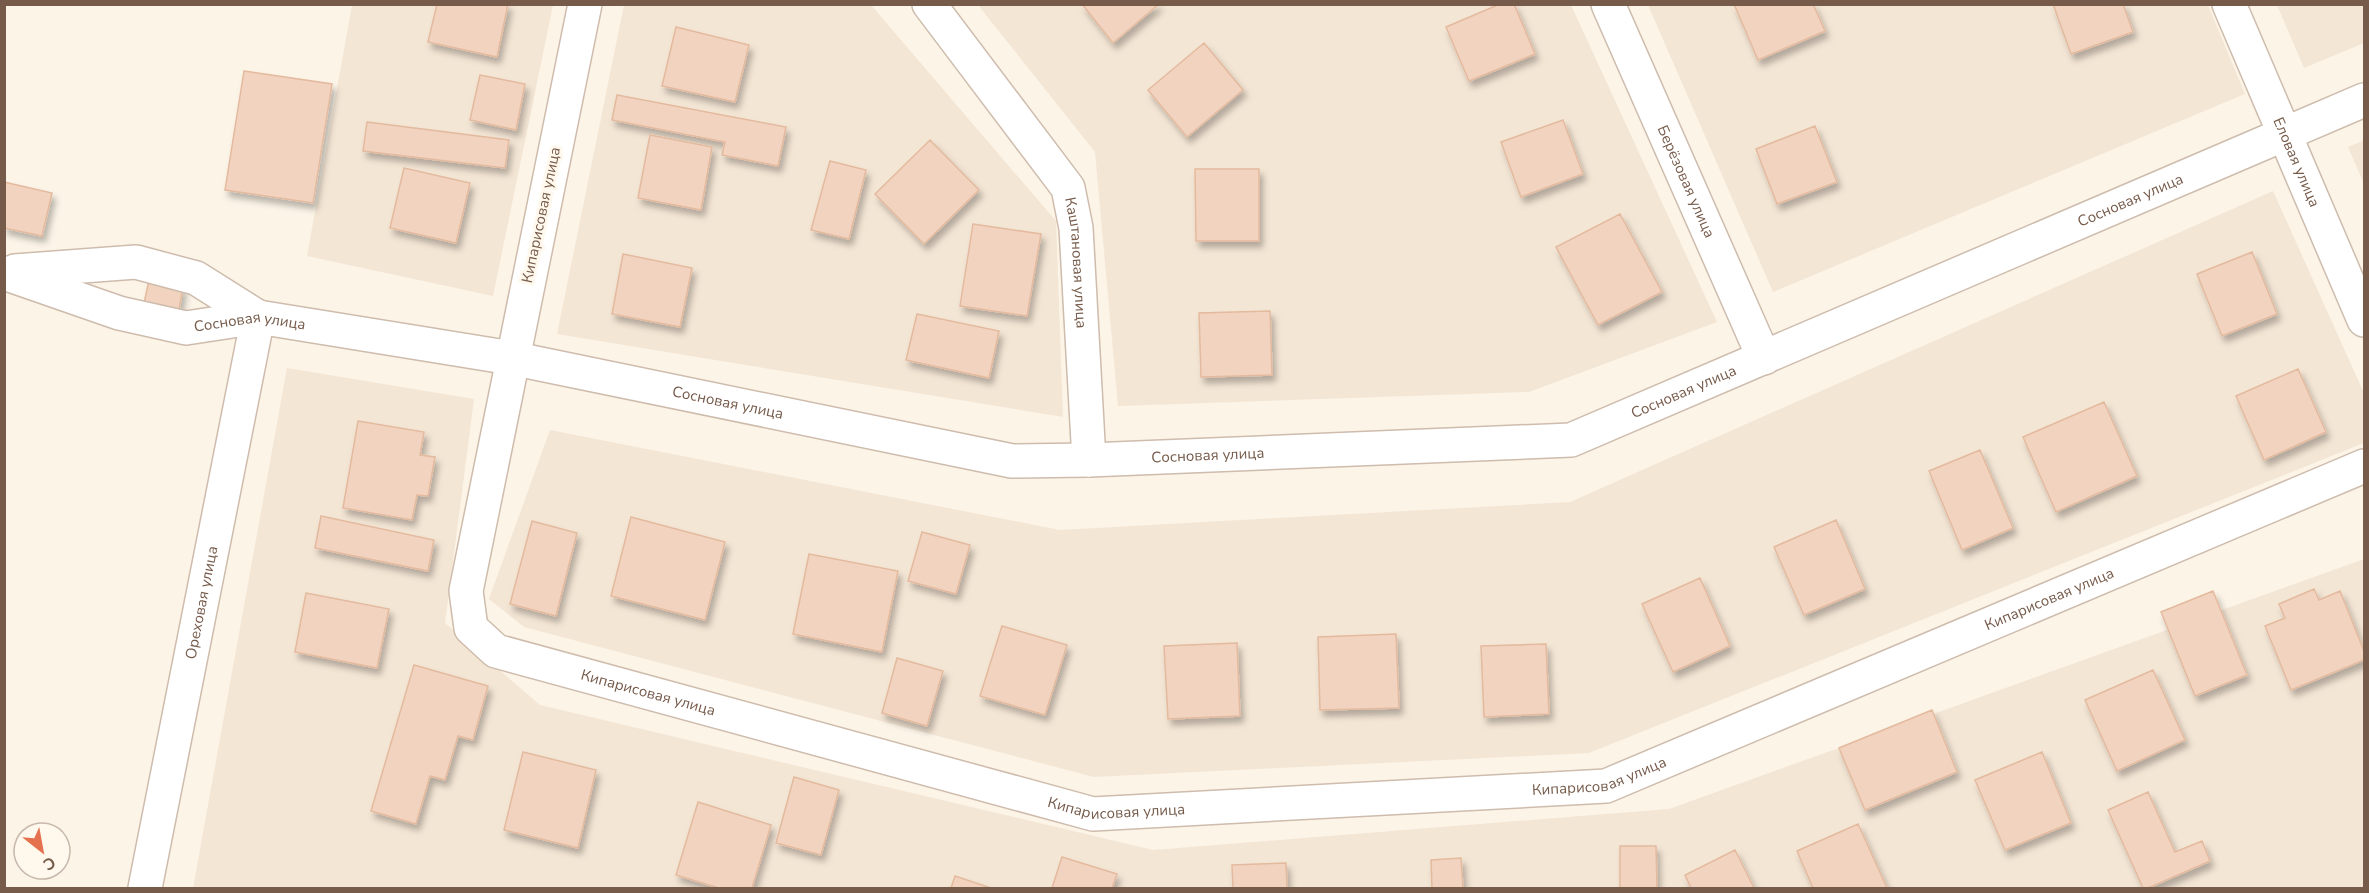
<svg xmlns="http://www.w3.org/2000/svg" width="2369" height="893" viewBox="0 0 2369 893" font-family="'Nunito Sans',sans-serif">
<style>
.residential{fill:#f4e6d5}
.building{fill:#f1d3bf;stroke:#e4ba9f;stroke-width:1.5;filter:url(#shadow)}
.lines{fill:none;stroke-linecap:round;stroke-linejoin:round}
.street-casing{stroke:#cebcad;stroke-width:36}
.street{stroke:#fff;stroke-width:33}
.labels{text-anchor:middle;stroke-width:6;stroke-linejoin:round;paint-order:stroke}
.street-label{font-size:15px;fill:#765b4b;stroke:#fff8ed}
</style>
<defs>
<filter id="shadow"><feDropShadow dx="3.5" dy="6" stdDeviation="3" flood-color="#0004"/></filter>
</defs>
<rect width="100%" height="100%" fill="#fcf4e7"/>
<path class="residential" d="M 352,5 L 553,5 L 493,296 L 307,256 Z
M 624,5 L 871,5 L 1056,221 L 1063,417 L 557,334 Z
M 978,5 L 1571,5 L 1717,322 L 1529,392 L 1118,406 L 1095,152 Z
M 1648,5 L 2208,5 L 2245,94 L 1773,292 Z
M 2277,5 L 2364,5 L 2364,43 L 2304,68 Z
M 2364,140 L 2364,184 L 2348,147 Z
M 2273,191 L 2364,393 L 2364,443 L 1589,753 L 1094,777 L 524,627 L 489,599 L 550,430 L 1060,530 L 1570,502 Z
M 287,368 L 474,399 L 445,623 L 540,705 L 1153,850 L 1669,809 L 2364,559 L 2364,888 L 193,888 Z"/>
<path class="building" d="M 437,4 L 508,4 L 497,57 L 428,42 Z
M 1082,4 L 1159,4 L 1113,43 Z
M 1500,4 L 1514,4 L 1535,54 L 1469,81 L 1446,27 Z
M 1734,4 L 1813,4 L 1825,31 L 1758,60 Z
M 2053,4 L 2123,4 L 2133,32 L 2071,54 Z
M 676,27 L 749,45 L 735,102 L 662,86 Z
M 1204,43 L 1243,90 L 1187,137 L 1148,90 Z
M 244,71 L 332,84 L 313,203 L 225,190 Z
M 480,75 L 525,84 L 516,130 L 470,120 Z
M 617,95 L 786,127 L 778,166 L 722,155 L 725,142 L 612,120 Z
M 1563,120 L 1583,174 L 1521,197 L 1501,142 Z
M 367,122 L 509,140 L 505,168 L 363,151 Z
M 1815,126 L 1837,182 L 1777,204 L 1756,149 Z
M 650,135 L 712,147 L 701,210 L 638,198 Z
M 930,140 L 979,190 L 924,244 L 875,194 Z
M 830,161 L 866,170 L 849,239 L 811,230 Z
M 404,168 L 470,183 L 456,243 L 390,228 Z
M 1195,169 L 1259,169 L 1259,241 L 1196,241 Z
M 4,182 L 52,193 L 42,236 L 4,228 Z
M 1620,214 L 1662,292 L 1598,325 L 1556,247 Z
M 973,224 L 1041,234 L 1027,316 L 960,306 Z
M 2252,252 L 2277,314 L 2222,336 L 2197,274 Z
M 623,254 L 692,268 L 680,327 L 612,314 Z
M 149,280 L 183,287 L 178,315 L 143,308 Z
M 1270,311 L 1272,375 L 1201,377 L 1199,313 Z
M 917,314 L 999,331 L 989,378 L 906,360 Z
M 2298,369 L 2326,432 L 2264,460 L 2236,396 Z
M 2104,402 L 2137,476 L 2056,512 L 2023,437 Z
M 358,421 L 424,432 L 420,455 L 435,457 L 428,496 L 417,495 L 412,520 L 343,508 Z
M 1980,450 L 2013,528 L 1962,550 L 1929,471 Z
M 321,516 L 434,540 L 428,571 L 315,548 Z
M 631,517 L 725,542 L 705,620 L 611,596 Z
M 1836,520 L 1865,589 L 1804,615 L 1774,547 Z
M 532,521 L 577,533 L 556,616 L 510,604 Z
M 922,532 L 970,545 L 956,594 L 908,581 Z
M 809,554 L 898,571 L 882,652 L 793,634 Z
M 1700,578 L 1730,646 L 1673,672 L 1642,604 Z
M 2314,589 L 2319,600 L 2340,591 L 2364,651 L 2364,660 L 2291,690 L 2265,626 L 2285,618 L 2279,604 Z
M 2213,591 L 2247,675 L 2195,696 L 2161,612 Z
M 306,593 L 389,609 L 377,668 L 295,652 Z
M 1002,626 L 1067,645 L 1045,715 L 980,696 Z
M 1396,634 L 1399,708 L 1320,710 L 1318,637 Z
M 1237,643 L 1240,716 L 1168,719 L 1164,646 Z
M 1546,644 L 1549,714 L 1484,717 L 1481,646 Z
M 897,658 L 943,671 L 927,726 L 882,713 Z
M 414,665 L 488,686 L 473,740 L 458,736 L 445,780 L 430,776 L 416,824 L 371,811 Z
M 2153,670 L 2185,740 L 2117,771 L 2085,700 Z
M 1932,710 L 1957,772 L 1865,810 L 1839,748 Z
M 523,752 L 596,770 L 578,848 L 504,830 Z
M 2042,752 L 2071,823 L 2005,850 L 1975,780 Z
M 794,777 L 839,790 L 821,855 L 776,843 Z
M 2148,792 L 2175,852 L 2202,841 L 2210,861 L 2148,888 L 2143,888 L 2108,810 Z
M 698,802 L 771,825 L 752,888 L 719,888 L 676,875 Z
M 1858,824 L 1887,888 L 1813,888 L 1797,851 Z
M 1620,846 L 1656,846 L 1657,888 L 1620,888 Z
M 1735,850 L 1754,888 L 1691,888 L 1685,875 Z
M 1062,857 L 1117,874 L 1112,888 L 1052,888 Z
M 1461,858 L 1463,888 L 1432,888 L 1431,860 Z
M 1286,863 L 1287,888 L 1233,888 L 1232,865 Z
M 955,876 L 991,888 L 951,888 Z"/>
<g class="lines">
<defs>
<g id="street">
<path id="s1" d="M 585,4 L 466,591 L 471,628 L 496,651 L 1093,814 L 1606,786 L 2364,466"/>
<path id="s2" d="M 929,4 L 1068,188 L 1076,228 L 1089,460"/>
<path id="s3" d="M 1608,4 L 1764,358"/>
<path id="s4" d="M 2229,4 L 2364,320"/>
<path d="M 15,271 L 136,262 L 196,278 L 258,317"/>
<path id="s5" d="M 4,273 L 119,313 L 186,328 L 258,317 L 511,358 L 1012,461 L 1089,460 L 1571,440 L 2364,100"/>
<path id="s6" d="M 145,888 L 258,317"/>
</g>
</defs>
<use href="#street" class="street-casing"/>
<use href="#street" class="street"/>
</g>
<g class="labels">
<g class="street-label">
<text dy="5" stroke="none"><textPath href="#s4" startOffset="172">Еловая улица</textPath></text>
<text dy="5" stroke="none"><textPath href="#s3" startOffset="194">Берёзовая улица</textPath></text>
<text dy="5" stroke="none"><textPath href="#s5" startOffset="2199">Сосновая улица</textPath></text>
<text transform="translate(541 215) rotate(-78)" y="5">Кипарисовая улица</text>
<text dy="5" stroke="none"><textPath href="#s2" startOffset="306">Каштановая улица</textPath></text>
<text dy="5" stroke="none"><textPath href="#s5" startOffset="255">Сосновая улица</textPath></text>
<text dy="5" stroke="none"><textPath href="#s5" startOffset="1713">Сосновая улица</textPath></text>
<text dy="5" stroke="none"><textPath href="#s5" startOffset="741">Сосновая улица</textPath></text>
<text dy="5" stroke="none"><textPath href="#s5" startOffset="1227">Сосновая улица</textPath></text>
<text dy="5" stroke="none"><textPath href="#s1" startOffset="2284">Кипарисовая улица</textPath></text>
<text dy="5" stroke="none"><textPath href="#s6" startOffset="291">Ореховая улица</textPath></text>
<text dy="5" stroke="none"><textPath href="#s1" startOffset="828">Кипарисовая улица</textPath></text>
<text dy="5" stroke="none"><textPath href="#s1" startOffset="1798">Кипарисовая улица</textPath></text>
<text dy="5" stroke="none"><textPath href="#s1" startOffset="1312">Кипарисовая улица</textPath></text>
</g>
</g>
<rect width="2369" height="893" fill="none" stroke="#765b4b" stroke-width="12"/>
<g transform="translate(42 851) rotate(149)"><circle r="28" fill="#fff8ed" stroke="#c8b9ac" stroke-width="1.5"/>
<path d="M0-4.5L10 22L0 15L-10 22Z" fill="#e4724e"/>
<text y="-9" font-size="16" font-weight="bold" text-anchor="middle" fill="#765b4b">С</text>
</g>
</svg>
